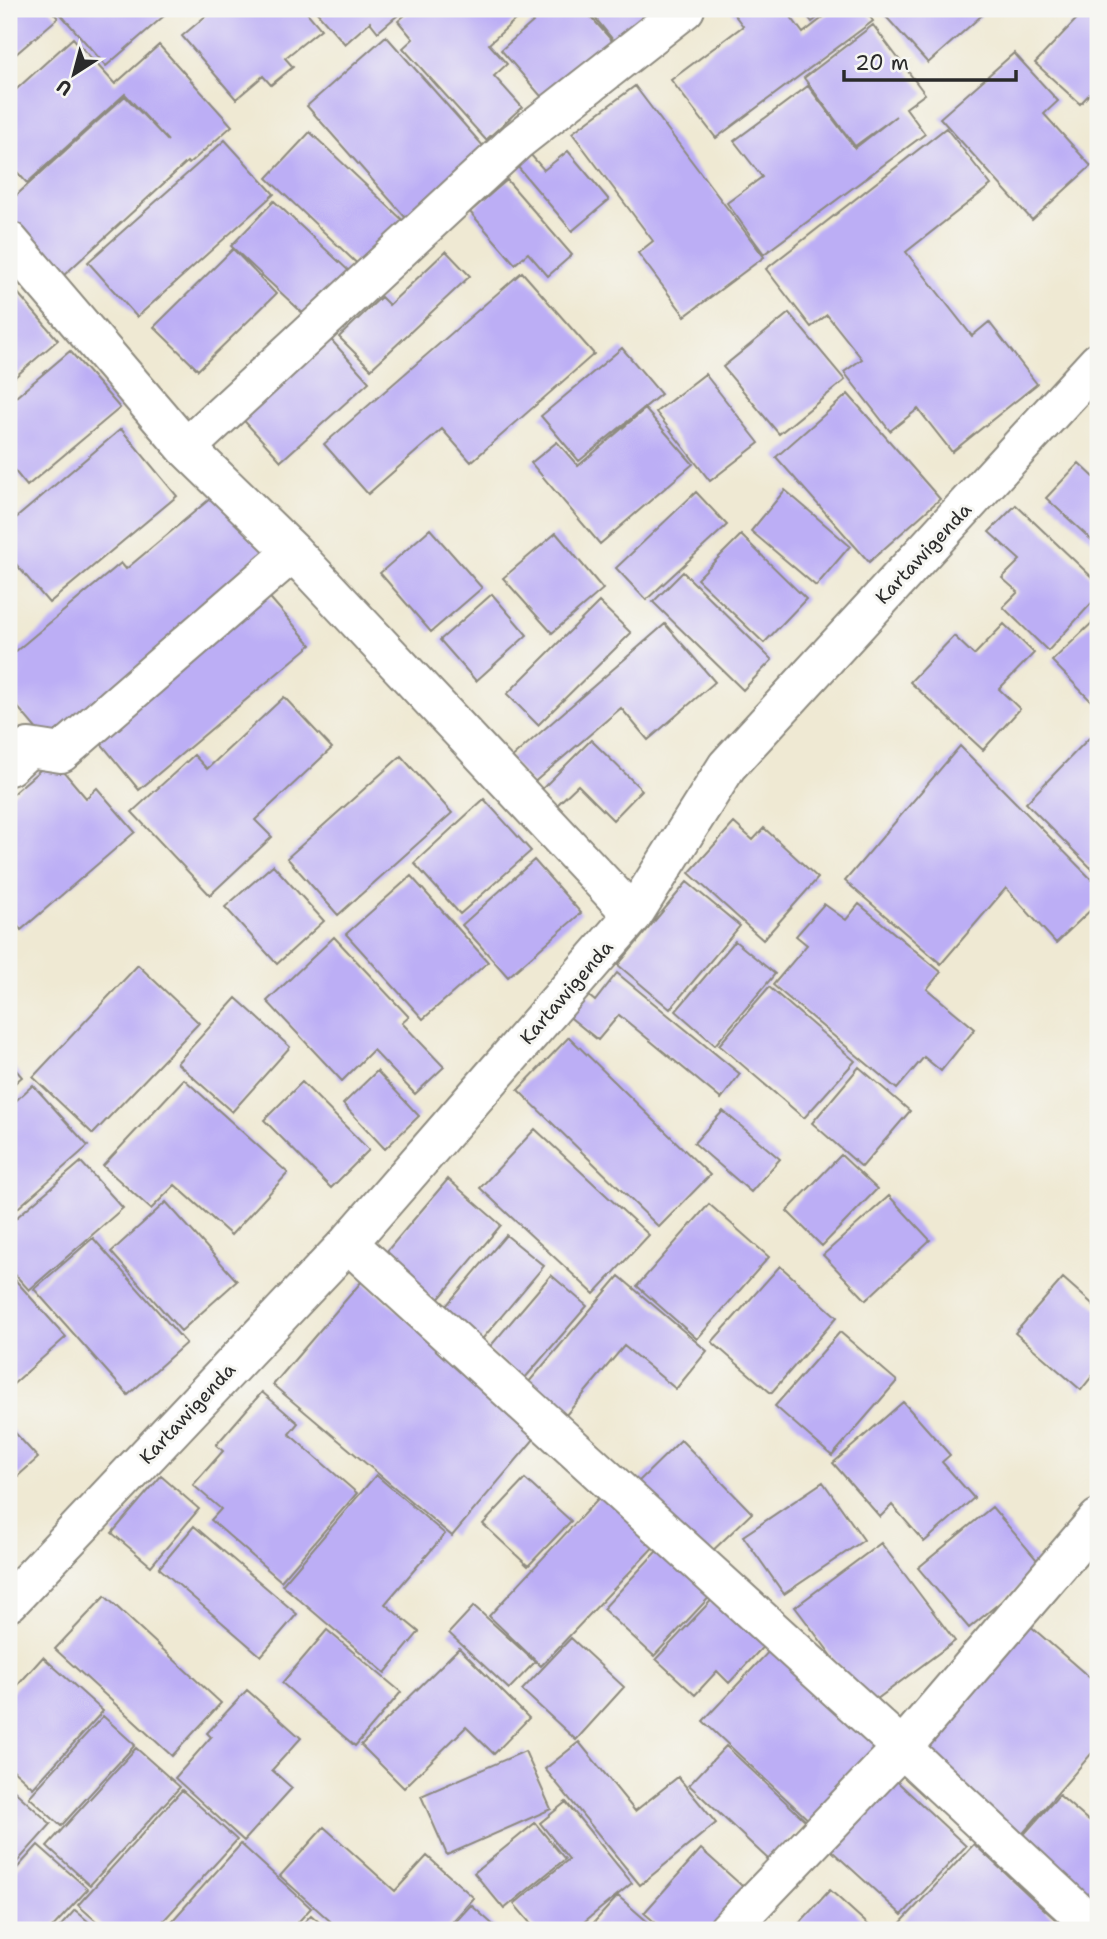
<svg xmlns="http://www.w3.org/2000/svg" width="1107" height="1939" viewBox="0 0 1107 1939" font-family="'Shantell Sans',sans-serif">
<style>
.building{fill:#bcaef5}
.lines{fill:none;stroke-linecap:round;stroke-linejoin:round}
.minor-casing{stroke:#8d8a7f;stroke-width:42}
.minor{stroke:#fff;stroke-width:38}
.labels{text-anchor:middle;stroke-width:6;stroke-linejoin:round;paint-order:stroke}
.street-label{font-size:19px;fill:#2b2b2b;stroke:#f6f6f2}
</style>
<rect width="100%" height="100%" fill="#f6f6f2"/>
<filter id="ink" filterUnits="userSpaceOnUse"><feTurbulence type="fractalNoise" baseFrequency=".0143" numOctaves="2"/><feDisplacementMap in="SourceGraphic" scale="14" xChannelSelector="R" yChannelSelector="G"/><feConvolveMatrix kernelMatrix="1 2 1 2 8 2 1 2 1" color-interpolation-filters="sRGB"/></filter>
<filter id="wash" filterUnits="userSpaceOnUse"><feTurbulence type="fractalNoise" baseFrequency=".00686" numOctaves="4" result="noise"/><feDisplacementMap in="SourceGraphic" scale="28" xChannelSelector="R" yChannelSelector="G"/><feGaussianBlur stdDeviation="1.57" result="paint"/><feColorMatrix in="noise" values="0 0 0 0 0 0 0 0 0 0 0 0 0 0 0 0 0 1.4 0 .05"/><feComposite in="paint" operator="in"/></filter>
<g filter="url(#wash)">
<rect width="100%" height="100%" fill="#efe9d3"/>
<g id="blocks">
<path class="building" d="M 9,9 L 50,9 L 58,18 L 9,60 Z
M 56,9 L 157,9 L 164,16 L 106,66 Z
M 214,9 L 252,11 L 304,9 L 321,29 L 285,58 L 293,67 L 271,85 L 263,76 L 236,99 L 182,36 Z
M 314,9 L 405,9 L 378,32 L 370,22 L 345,44 Z
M 412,9 L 505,9 L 515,20 L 489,44 L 507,64 L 494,76 L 522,107 L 486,140 L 403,48 L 413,39 L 398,21 Z
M 520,9 L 584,9 L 613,42 L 546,102 L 501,50 L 533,22 Z
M 588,9 L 662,9 L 617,45 Z
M 730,9 L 785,9 L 803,33 L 834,9 L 864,9 L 873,21 L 716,138 L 671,80 L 743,26 Z
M 802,9 L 828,9 L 812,22 Z
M 879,9 L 989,9 L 928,63 Z
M 1086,9 L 1098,9 L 1098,85 L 1080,104 L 1035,63 Z
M 873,25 L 925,94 L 906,108 L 925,134 L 764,254 L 727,203 L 762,177 L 734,141 L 808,86 L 855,148 L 896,116 L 855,146 L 804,78 Z
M 386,36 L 492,156 L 413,226 L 307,106 Z
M 73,38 L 115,84 L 159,45 L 232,126 L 189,164 L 187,162 L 63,276 L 9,218 L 9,202 L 125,96 L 168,141 L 125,94 L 27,183 L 9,163 L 9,96 Z
M 1014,53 L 1058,101 L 1044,114 L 1091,166 L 1032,220 L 940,118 Z
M 635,86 L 764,257 L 685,316 L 638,253 L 653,241 L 572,133 Z
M 946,128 L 991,185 L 906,252 L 972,336 L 989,322 L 1037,384 L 952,452 L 918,409 L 890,431 L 844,372 L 862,359 L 827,315 L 811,327 L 766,269 Z
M 310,132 L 411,228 L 368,274 L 267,178 Z
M 225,140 L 274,194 L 137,317 L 88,262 Z
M 568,151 L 609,200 L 572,231 L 517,166 L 530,154 L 544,170 Z
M 507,180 L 572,255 L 548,276 L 528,253 L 515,264 L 470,212 Z
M 274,201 L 350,272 L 308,318 L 231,246 Z
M 233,249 L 276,294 L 198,370 L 154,327 Z
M 446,251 L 470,276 L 371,369 L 339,337 L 381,297 L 389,305 Z
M 522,272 L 594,354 L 471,462 L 442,429 L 368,494 L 324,444 Z
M 11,285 L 58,340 L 9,382 L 9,286 Z
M 789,313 L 845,380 L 779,434 L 723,367 Z
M 326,334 L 369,382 L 281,461 L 237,413 Z
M 622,348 L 661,394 L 579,461 L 541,416 Z
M 70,351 L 120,408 L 27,486 L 9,464 L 9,403 Z
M 705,374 L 759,443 L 710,481 L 656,412 Z
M 848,394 L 940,499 L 869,562 L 776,457 Z
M 645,409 L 693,464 L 600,544 L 531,463 L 557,442 L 578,466 Z
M 121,429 L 177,496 L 49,603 L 9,556 L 9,524 Z
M 1079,463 L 1098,481 L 1098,546 L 1046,498 Z
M 785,490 L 850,546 L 816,586 L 751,531 Z
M 696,492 L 727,525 L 646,600 L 616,568 Z
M 217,493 L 268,552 L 50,745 L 9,697 L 9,657 L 121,563 L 126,569 Z
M 1016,505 L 1098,583 L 1098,596 L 1048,651 L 1003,607 L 1018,592 L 1002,578 L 1020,560 L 989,532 Z
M 430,529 L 482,588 L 431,632 L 380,573 Z
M 556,533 L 603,589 L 552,633 L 503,578 Z
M 741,535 L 806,599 L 764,643 L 697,579 Z
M 683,572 L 772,660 L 743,690 L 653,602 Z
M 266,593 L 311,645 L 139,790 L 95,736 Z
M 492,594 L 527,635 L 476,681 L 440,640 Z
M 599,602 L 631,633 L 538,725 L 507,694 Z
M 1098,617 L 1098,693 L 1091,701 L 1052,661 Z
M 665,624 L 715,682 L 648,740 L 621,708 L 532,784 L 510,759 Z
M 1004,624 L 1034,653 L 999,689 L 1020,709 L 983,750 L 910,682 L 954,636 L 974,655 Z
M 284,697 L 332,748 L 255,820 L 272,837 L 210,895 L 132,812 L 194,755 L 207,769 Z
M 9,718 L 27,740 L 9,756 Z
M 1093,734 L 1098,739 L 1098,869 L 1095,872 L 1026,803 Z
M 591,740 L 642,790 L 613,820 L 578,785 L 557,805 L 541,790 Z
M 960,746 L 1098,886 L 1098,903 L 1056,943 L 1006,888 L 941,964 L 845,881 Z
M 401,756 L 452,813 L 338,915 L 287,858 Z
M 53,759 L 86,798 L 97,788 L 135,832 L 21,930 L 9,916 L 9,797 Z
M 484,799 L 531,851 L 460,914 L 414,863 Z
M 734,823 L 753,840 L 764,828 L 818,878 L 763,940 L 689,873 Z
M 534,860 L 581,913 L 508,977 L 462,925 Z
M 273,865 L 324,921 L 277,964 L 225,907 Z
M 411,876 L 488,962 L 423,1019 L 346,934 Z
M 687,882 L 740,926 L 670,1009 L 618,965 Z
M 824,904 L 846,920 L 859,904 L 941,972 L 927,989 L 975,1029 L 941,1071 L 924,1057 L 897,1089 L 773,985 L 807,945 L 796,936 Z
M 334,937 L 409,1017 L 402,1023 L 444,1067 L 415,1094 L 373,1050 L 342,1081 L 267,1001 Z
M 735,941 L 775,974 L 715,1045 L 676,1011 Z
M 138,965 L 199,1023 L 93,1134 L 33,1077 Z
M 617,973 L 740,1074 L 721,1099 L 619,1015 L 598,1040 L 561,1010 L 578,987 L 595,1001 Z
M 769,987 L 855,1061 L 804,1118 L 719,1045 Z
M 236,998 L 290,1047 L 232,1112 L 177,1063 Z
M 569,1037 L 710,1175 L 659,1227 L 518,1090 Z
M 9,1062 L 22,1077 L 9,1088 Z
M 859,1067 L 910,1111 L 862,1167 L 812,1123 Z
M 377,1071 L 419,1116 L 385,1149 L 343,1104 Z
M 184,1079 L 288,1173 L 231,1235 L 175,1185 L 151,1209 L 103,1166 Z
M 302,1082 L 369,1150 L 331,1188 L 264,1120 Z
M 33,1085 L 88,1146 L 10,1215 L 9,1107 Z
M 723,1111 L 780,1159 L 751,1192 L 694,1143 Z
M 535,1129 L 649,1235 L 594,1294 L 480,1188 Z
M 841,1155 L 877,1189 L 822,1246 L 787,1211 Z
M 81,1162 L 123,1208 L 29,1290 L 9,1268 L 9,1224 Z
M 448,1179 L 501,1225 L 436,1302 L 382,1257 Z
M 889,1196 L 930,1240 L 866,1300 L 823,1255 Z
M 166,1202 L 237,1281 L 181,1331 L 111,1252 Z
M 709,1204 L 769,1257 L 697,1339 L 637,1286 Z
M 506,1235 L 544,1266 L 478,1344 L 441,1312 Z
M 93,1238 L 186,1343 L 128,1395 L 34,1289 Z
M 780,1266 L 837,1317 L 771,1393 L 712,1342 Z
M 9,1273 L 66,1337 L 9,1388 Z
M 551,1275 L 587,1306 L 524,1379 L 488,1349 Z
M 619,1276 L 707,1351 L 676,1389 L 624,1346 L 566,1415 L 528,1383 Z
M 1063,1278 L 1098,1309 L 1098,1369 L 1081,1390 L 1015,1333 Z
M 362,1281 L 540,1432 L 452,1536 L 273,1385 Z
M 840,1332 L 897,1381 L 832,1456 L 775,1406 Z
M 262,1392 L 298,1423 L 289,1434 L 357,1493 L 281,1581 L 211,1520 L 221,1509 L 193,1485 L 223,1451 L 216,1445 Z
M 903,1402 L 950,1455 L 942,1462 L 974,1498 L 924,1542 L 892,1505 L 880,1517 L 833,1463 Z
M 9,1426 L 38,1458 L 9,1484 Z
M 681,1440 L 752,1513 L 706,1557 L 635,1485 Z
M 376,1475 L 445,1534 L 385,1604 L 419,1632 L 385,1673 L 282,1585 Z
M 161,1476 L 199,1509 L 151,1566 L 112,1533 Z
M 525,1479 L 571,1521 L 528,1566 L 483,1524 Z
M 823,1482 L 864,1540 L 784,1594 L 743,1536 Z
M 606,1490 L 660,1540 L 541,1666 L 489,1616 Z
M 992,1507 L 1043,1567 L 969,1628 L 918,1568 Z
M 194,1526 L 297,1614 L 261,1656 L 159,1568 Z
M 667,1540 L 718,1588 L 654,1656 L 603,1609 Z
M 881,1543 L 955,1641 L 869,1705 L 795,1607 Z
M 721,1590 L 771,1638 L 729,1683 L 717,1671 L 695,1695 L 656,1659 Z
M 105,1596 L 221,1703 L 172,1756 L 55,1649 Z
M 474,1606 L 535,1662 L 509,1689 L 449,1633 Z
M 1028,1624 L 1098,1685 L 1098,1746 L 1018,1839 L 917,1752 Z
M 327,1630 L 401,1692 L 355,1746 L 282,1683 Z
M 571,1638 L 624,1687 L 576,1740 L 522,1690 Z
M 773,1647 L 883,1749 L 813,1824 L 703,1721 Z
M 459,1648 L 529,1718 L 494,1754 L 466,1727 L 404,1788 L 361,1745 Z
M 43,1657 L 103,1711 L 33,1788 L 9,1766 L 9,1695 Z
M 247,1690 L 301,1738 L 272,1770 L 292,1788 L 244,1841 L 175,1778 L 211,1737 L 207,1733 Z
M 103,1716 L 135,1745 L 61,1826 L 29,1797 Z
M 579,1742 L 635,1811 L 678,1777 L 716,1823 L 640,1885 L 545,1769 Z
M 726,1746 L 806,1821 L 769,1860 L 689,1785 Z
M 136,1748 L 180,1787 L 90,1885 L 47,1846 Z
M 525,1751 L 551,1809 L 447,1855 L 421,1796 Z
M 887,1772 L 966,1846 L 902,1915 L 822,1842 Z
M 10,1787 L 51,1824 L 9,1871 L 9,1788 Z
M 182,1790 L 237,1840 L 155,1930 L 106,1930 L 78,1905 Z
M 1059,1795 L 1098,1829 L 1098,1909 L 1019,1840 Z
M 566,1802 L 632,1883 L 574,1930 L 536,1930 L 514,1904 L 569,1859 L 540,1823 Z
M 535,1823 L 565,1859 L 504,1909 L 474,1873 Z
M 324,1827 L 395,1891 L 427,1856 L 474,1898 L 445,1930 L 340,1930 L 280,1876 Z
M 241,1844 L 311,1908 L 291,1930 L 164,1930 Z
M 974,1844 L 1034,1900 L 1067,1930 L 894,1930 Z
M 38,1845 L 88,1889 L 50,1930 L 9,1930 L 9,1877 Z
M 701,1849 L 750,1893 L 716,1930 L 664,1930 L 644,1913 Z
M 830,1890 L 874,1930 L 793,1930 Z
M 618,1896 L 657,1930 L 587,1930 Z
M 471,1905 L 499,1930 L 448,1930 Z
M 75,1910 L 98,1930 L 57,1930 Z
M 311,1915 L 328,1930 L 297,1930 Z"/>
</g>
</g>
<g filter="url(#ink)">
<use href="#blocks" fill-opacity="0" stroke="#8d8a7f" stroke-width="2"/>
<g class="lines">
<defs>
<path id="minor" d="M 9,241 L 186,448 L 293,552 L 633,915
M 186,448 L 517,141 L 685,9
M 9,766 L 29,748 L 61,753 L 293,552
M 348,1243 L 902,1748 L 1097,1930
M 9,1602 L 348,1243 L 633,915 L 727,766 L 1098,362
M 728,1930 L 902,1748 L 1098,1519"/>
</defs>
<use href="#minor" class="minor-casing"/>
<use href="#minor" class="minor"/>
</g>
</g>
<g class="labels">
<g class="street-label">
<text transform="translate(923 553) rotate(-47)" y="7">Kartawigenda</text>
<text transform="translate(566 992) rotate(-49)" y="7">Kartawigenda</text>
<text transform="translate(187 1413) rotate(-47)" y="7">Kartawigenda</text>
</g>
</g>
<rect width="1107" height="1939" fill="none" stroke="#f6f6f2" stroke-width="35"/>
<g transform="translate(74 74) rotate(216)" stroke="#f6f6f2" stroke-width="5" paint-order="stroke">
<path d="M0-5L12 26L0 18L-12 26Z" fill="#2b2b2b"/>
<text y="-10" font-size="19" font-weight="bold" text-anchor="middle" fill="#2b2b2b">U</text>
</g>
<path d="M844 70v10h172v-10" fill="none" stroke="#2b2b2b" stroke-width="3.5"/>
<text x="855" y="70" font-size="21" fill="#2b2b2b" stroke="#f6f6f2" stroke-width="5" paint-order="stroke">20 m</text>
</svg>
